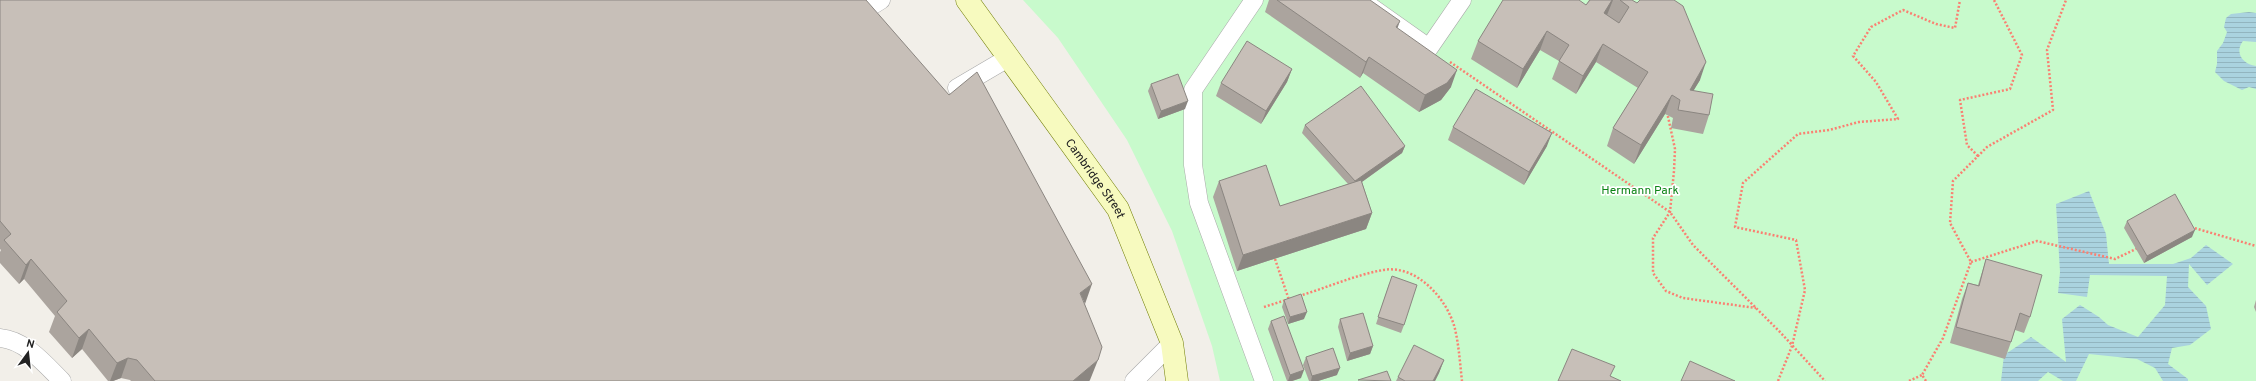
<svg xmlns="http://www.w3.org/2000/svg" width="2256" height="381" viewBox="0 0 2256 381" font-family="Overpass,sans-serif">
<style>
.park{fill:#c8facc}
.water{fill:url(#water-rules)}
.lines{fill:none;stroke-linecap:round;stroke-linejoin:round}
.lane-casing{stroke:#a9a9a9;stroke-width:19}
.secondary-casing{stroke:#707d05;stroke-width:23}
.path{stroke:#fa8072;stroke-width:2.5;stroke-dasharray:2 2;stroke-linecap:butt}
.lane{stroke:#fff;stroke-width:18}
.secondary{stroke:#f7fabf;stroke-width:22}
.wall{fill:#aba49e}
.shaded-wall{fill:#8b8681}
.building{fill:#c7bfb8;stroke:#8b8681}
.labels{text-anchor:middle;stroke-width:3.5;stroke-linejoin:round;paint-order:stroke}
.street-label{font-size:12px;fill:#222;stroke:#fff}
.park-label{font-size:12px;fill:#0c8416;stroke:#fff}
</style>
<defs>
<pattern id="water-rules" width="6" height="5" patternUnits="userSpaceOnUse"><rect width="6" height="5" fill="#aad3df"/><path d="M0 2.5h6" fill="none" stroke="#92b5bf"/></pattern>
</defs>
<rect width="100%" height="100%" fill="#f2efe9"/>
<path class="park" d="M 1023,0 L 2256,0 L 2256,381 L 1220,381 L 1212,346 L 1172,231 L 1127,140 L 1058,38 Z"/>
<path class="water" d="M 2249,12 L 2256,13 L 2256,42 L 2243,41 C 2234,53 2243,64 2256,66 L 2256,89 L 2249,87 L 2242,90 L 2224,81 L 2215,72 L 2217,64 L 2217,51 L 2223,43 L 2227,32 L 2224,27 L 2226,18 L 2231,14 Z
M 2089,191 L 2106,234 L 2109,264 L 2173,264 L 2191,258 L 2206,245 L 2233,264 L 2207,285 L 2189,264 L 2188,287 L 2206,306 L 2211,329 L 2190,345 L 2172,348 L 2168,364 L 2188,379 L 2188,381 L 2163,381 L 2155,368 L 2137,359 L 2089,354 L 2076,381 L 2063,381 L 2048,372 L 2038,381 L 2001,381 L 2004,355 L 2031,337 L 2066,362 L 2062,319 L 2080,305 L 2099,317 L 2108,325 L 2138,337 L 2165,305 L 2167,276 L 2090,275 L 2087,297 L 2058,293 L 2060,272 L 2056,204 Z"/>
<g class="lines">
<defs>
<path id="lane" d="M 1254,0 L 1193,90 L 1193,165 L 1199,203 L 1264,381
M 1361,0 L 1429,48 L 1462,0
M 873,5 L 881,0
M 957,88 L 1008,58
M 0,338 C 25,340 45,364 62,381
M 1134,381 L 1172,343"/>
<g id="secondary">
<path id="s1" d="M 967,0 L 1118,209 L 1172,343 L 1177,381"/>
</g>
</defs>
<use href="#lane" class="lane-casing"/>
<use href="#secondary" class="secondary-casing"/>
<path class="path" d="M 1450,62 L 1670,212 L 1693,245 L 1780,332 L 1825,381
M 1667,112 L 1675,149 L 1674,171 L 1670,212 L 1653,238 L 1653,273 L 1666,291 L 1683,298 L 1756,308
M 1978,156 L 1967,145 L 1960,100 L 2010,89 L 2022,55 L 1994,0
M 2191,227 L 2256,246
M 1275,259 L 1289,300
M 1971,262 L 2037,241 L 2115,259 L 2138,248
M 1299,296 C 1326,288 1355,275 1383,270 C 1417,264 1448,300 1455,329 C 1459,346 1460,364 1462,381
M 1264,307 L 1286,300
M 1778,381 L 1792,346 L 1805,290 L 1796,240 L 1735,227 L 1743,183 L 1798,134 L 1829,130 L 1859,122 L 1898,119 L 1876,82 L 1853,56 L 1871,27 L 1903,10 L 1936,24 L 1955,28 L 1960,0
M 1909,381 L 1922,375
M 1926,381 L 1922,375 L 1943,338 L 1971,262 L 1950,223 L 1953,181 L 1987,147 L 2053,110 L 2047,50 L 2066,0"/>
<use href="#lane" class="lane"/>
<use href="#secondary" class="secondary"/>
</g>
<path class="wall" d="M 0,0 L 1085,304 L 1090,380 L 1089,381 L 131,381 L 130,380 L 121,378 L 113,381 L 108,381 L 82,349 L 72,358 L 49,332 L 55,316 L 24,279 L 19,284 L 0,263 L 0,252 L 1,250 L 0,249 Z
M 1269,0 L 1370,0 L 1451,87 L 1441,100 L 1419,112 L 1363,73 L 1360,78 L 1265,12 Z
M 1589,0 L 1632,0 L 1700,80 L 1693,91 L 1709,115 L 1703,134 L 1671,128 L 1673,118 L 1665,114 L 1634,164 L 1607,146 L 1613,128 L 1638,88 L 1596,62 L 1576,94 L 1552,79 L 1559,61 L 1540,50 L 1517,88 L 1471,59 L 1478,41 L 1586,5 Z
M 1292,69 L 1287,82 L 1261,124 L 1216,96 L 1221,83 Z
M 1151,84 L 1185,109 L 1158,119 L 1148,91 Z
M 1305,125 L 1405,146 L 1402,153 L 1362,182 L 1372,213 L 1366,229 L 1237,271 L 1213,197 L 1219,181 L 1280,206 L 1348,184 L 1302,133 Z
M 1453,127 L 1547,146 L 1524,185 L 1448,140 Z
M 2127,221 L 2192,237 L 2144,263 L 2124,228 Z
M 1986,259 L 2030,317 L 2024,333 L 2015,330 L 2011,342 L 2005,359 L 1950,343 L 1962,299 L 1968,283 L 1978,285 Z
M 1389,284 L 1404,325 L 1401,333 L 1376,324 Z
M 1284,300 L 1304,319 L 1288,324 L 1282,307 Z
M 2256,300 L 2256,312 L 2254,307 Z
M 1340,319 L 1373,346 L 1370,354 L 1347,361 L 1338,327 Z
M 1271,321 L 1301,378 L 1292,381 L 1287,381 L 1268,329 Z
M 1306,357 L 1337,375 L 1318,381 L 1309,381 L 1303,365 Z
M 1444,360 L 1439,373 L 1435,381 L 1396,381 L 1398,377 Z"/>
<path class="shaded-wall" d="M 1612,0 L 1613,0 L 1607,15 L 1597,31 L 1604,13 Z
M 1400,21 L 1394,38 L 1396,27 Z
M 1547,31 L 1540,50 L 1517,88 L 1523,69 Z
M 1603,44 L 1596,62 L 1576,94 L 1583,76 Z
M 1369,57 L 1363,73 L 1360,78 L 1366,62 Z
M 1706,62 L 1700,80 L 1683,108 L 1690,90 Z
M 1292,69 L 1287,82 L 1261,124 L 1266,111 Z
M 1457,70 L 1451,87 L 1441,100 L 1419,112 L 1425,95 Z
M 1672,95 L 1665,114 L 1634,164 L 1641,145 Z
M 1188,101 L 1185,109 L 1158,119 L 1161,111 Z
M 1552,133 L 1547,146 L 1524,185 L 1529,172 Z
M 1405,146 L 1402,153 L 1352,189 L 1355,181 Z
M 1372,213 L 1366,229 L 1237,271 L 1243,255 Z
M 2195,230 L 2192,237 L 2144,263 L 2147,256 Z
M 31,259 L 24,279 L 19,284 L 26,265 Z
M 1092,284 L 1085,304 L 1080,293 Z
M 1307,312 L 1304,319 L 1288,324 L 1290,317 Z
M 89,329 L 82,349 L 72,358 L 79,338 Z
M 1373,346 L 1370,354 L 1347,361 L 1350,353 Z
M 128,358 L 121,378 L 113,381 L 110,381 L 117,363 Z
M 1098,360 L 1090,380 L 1089,381 L 1073,381 Z
M 1444,360 L 1439,373 L 1435,381 L 1433,381 Z
M 1340,368 L 1337,375 L 1318,381 L 1311,381 L 1312,376 Z
M 1304,370 L 1301,378 L 1292,381 L 1288,381 L 1290,375 Z"/>
<path class="building" d="M 0,0 L 866,0 L 949,95 L 977,72 L 1092,284 L 1080,293 L 1102,347 L 1098,360 L 1073,381 L 155,381 L 137,360 L 128,358 L 117,363 L 89,329 L 79,338 L 57,312 L 67,301 L 31,259 L 26,265 L 4,240 L 11,234 L 0,221 Z
M 1277,0 L 1370,0 L 1400,21 L 1396,27 L 1457,70 L 1447,83 L 1425,95 L 1369,57 L 1366,62 Z
M 1503,0 L 1579,0 L 1586,5 L 1590,0 L 1612,0 L 1604,13 L 1619,23 L 1629,7 L 1620,0 L 1632,0 L 1637,3 L 1640,0 L 1674,0 L 1683,6 L 1706,62 L 1690,90 L 1713,94 L 1709,115 L 1678,110 L 1680,100 L 1672,95 L 1641,145 L 1613,128 L 1648,72 L 1603,44 L 1583,76 L 1559,61 L 1569,45 L 1547,31 L 1523,69 L 1478,41 Z
M 1247,41 L 1292,69 L 1266,111 L 1221,83 Z
M 1178,74 L 1188,101 L 1161,111 L 1151,84 Z
M 1361,86 L 1405,146 L 1355,181 L 1305,125 Z
M 1476,89 L 1552,133 L 1529,172 L 1453,127 Z
M 1266,165 L 1280,206 L 1361,180 L 1372,213 L 1243,255 L 1219,181 Z
M 2175,194 L 2195,230 L 2147,256 L 2127,221 Z
M 1986,259 L 2042,275 L 2030,317 L 2020,313 L 2011,342 L 1956,327 L 1968,283 L 1979,286 Z
M 1392,276 L 1417,285 L 1404,325 L 1378,317 Z
M 1301,294 L 1307,312 L 1290,317 L 1284,300 Z
M 1363,313 L 1373,346 L 1350,353 L 1340,319 Z
M 1284,316 L 1304,370 L 1290,375 L 1271,321 Z
M 1414,345 L 1444,360 L 1433,381 L 1405,381 L 1398,377 Z
M 1333,348 L 1340,368 L 1312,376 L 1306,357 Z
M 1572,349 L 1615,366 L 1610,376 L 1621,381 L 1558,381 Z
M 1690,361 L 1735,381 L 1681,381 Z
M 1387,371 L 1391,381 L 1358,380 Z"/>
<g class="labels">
<g class="street-label">
<text dy="4" stroke="none"><textPath href="#s1" startOffset="220">Cambridge Street</textPath></text>
</g>
<g class="park-label">
<text x="1640" y="194">Hermann Park</text>
</g>
</g>
<g transform="translate(28 353) rotate(15)" stroke="#ffffff" stroke-width="3" paint-order="stroke">
<path d="M0-3L7 15L0 10L-7 15Z" fill="#222222"/>
<text y="-6" font-size="11" font-weight="bold" text-anchor="middle" fill="#222222">N</text>
</g>
</svg>
